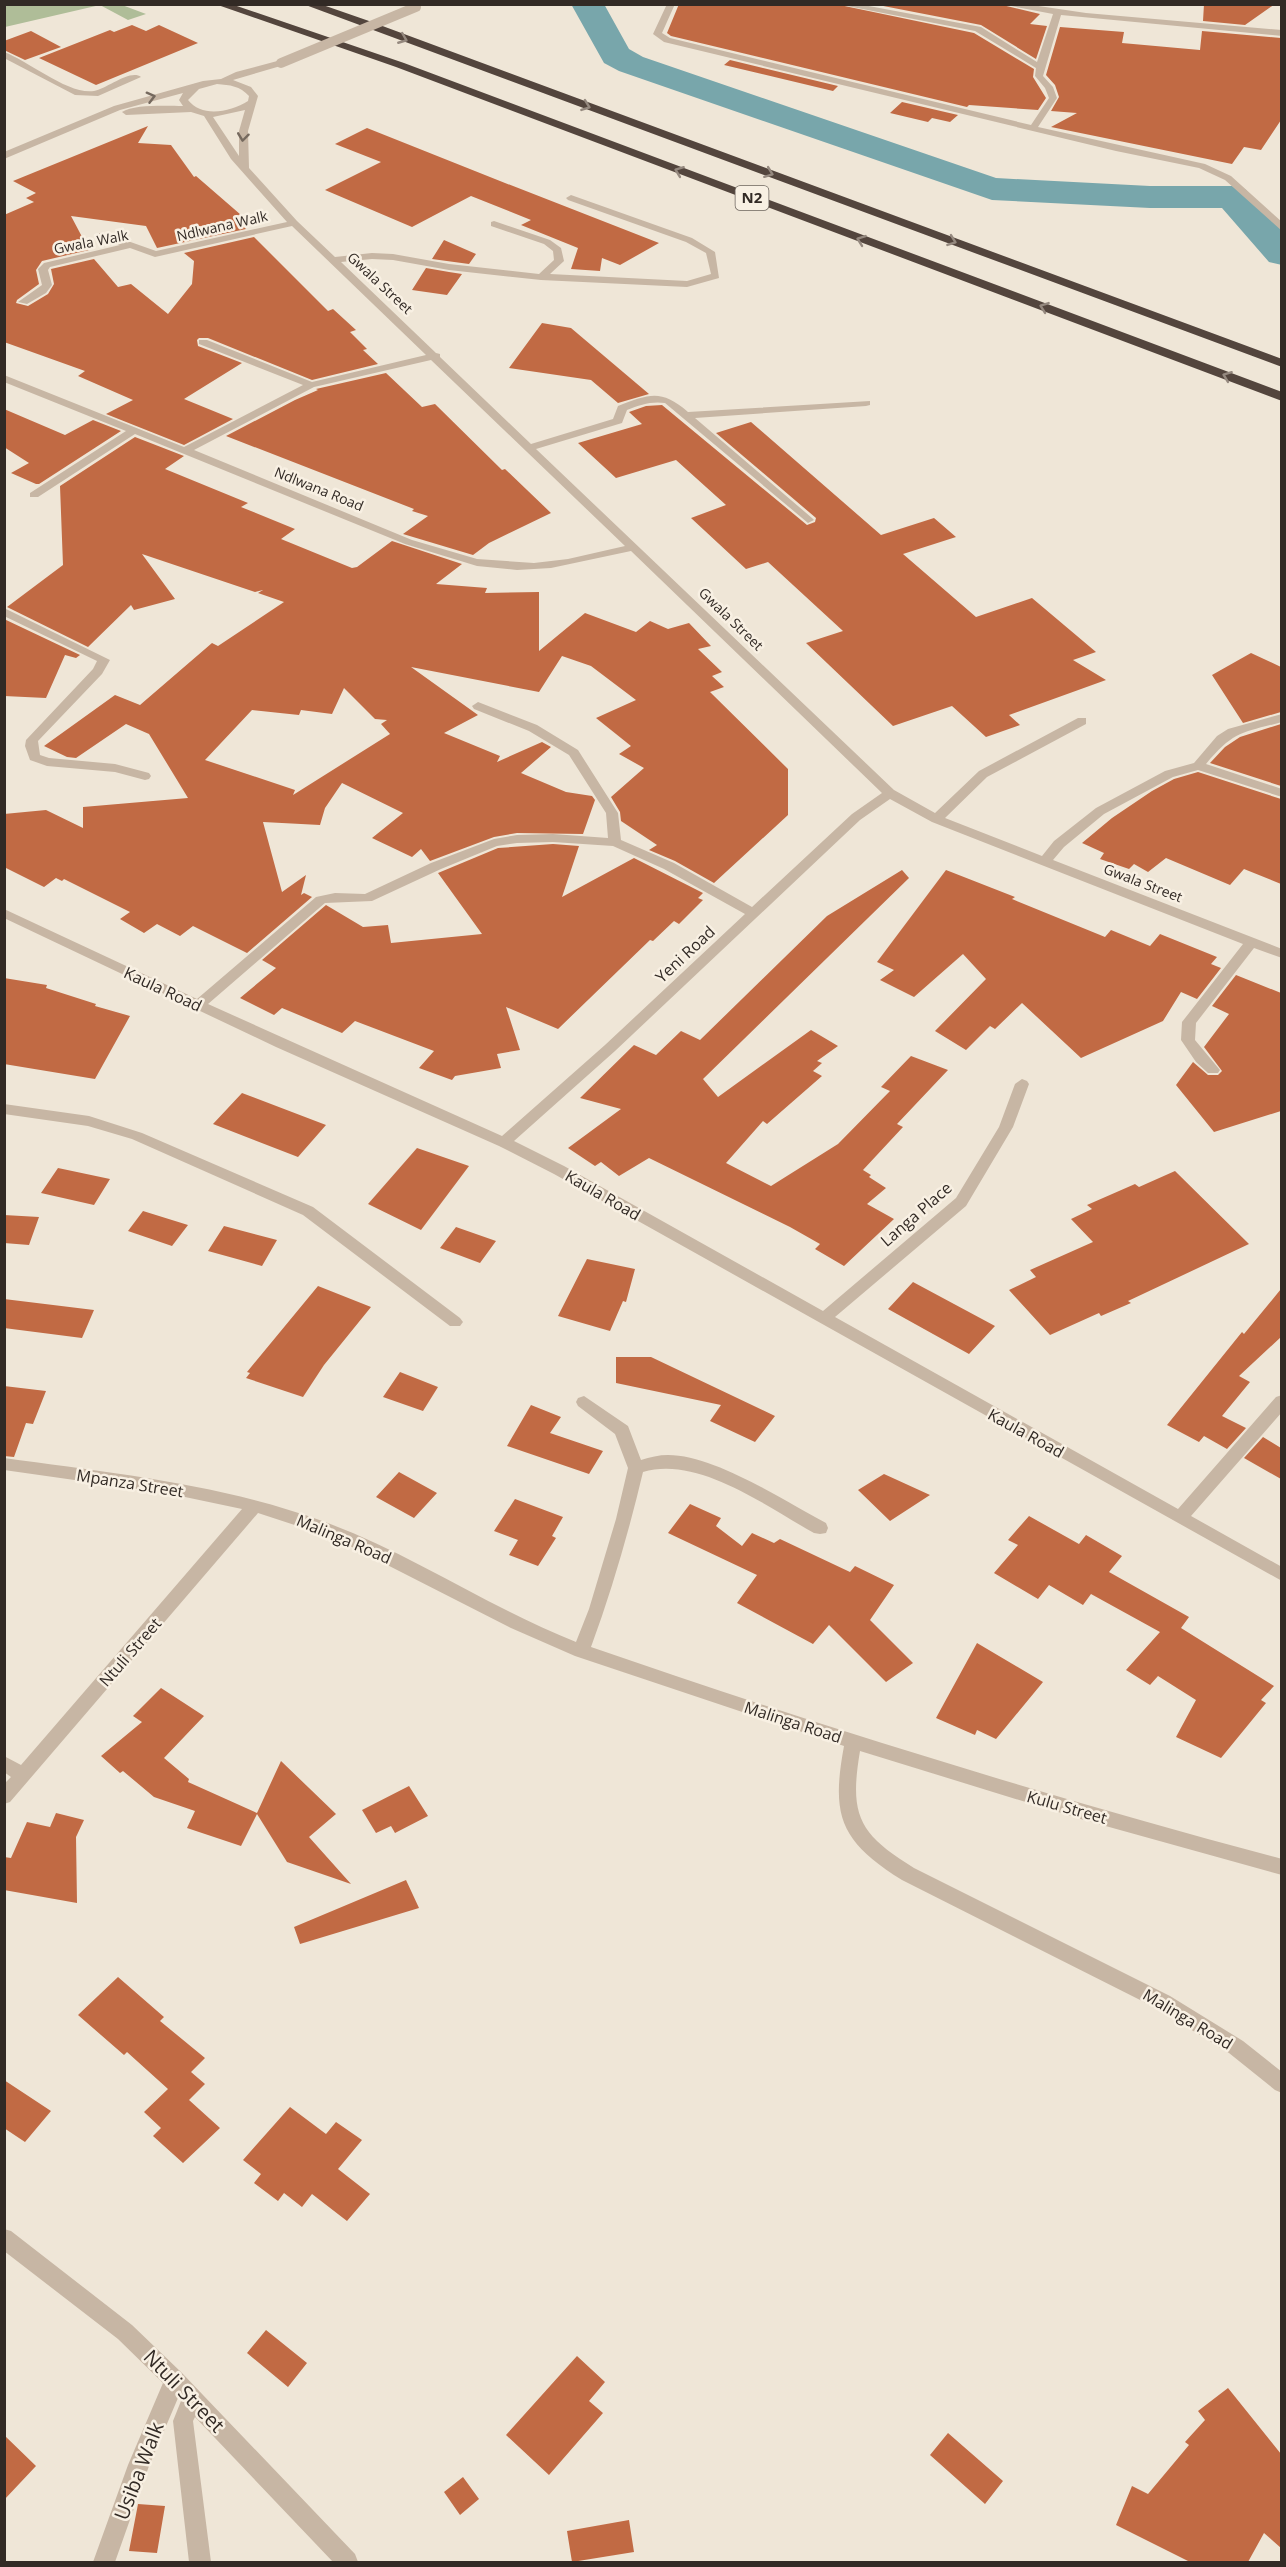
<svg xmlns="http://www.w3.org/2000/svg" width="1286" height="2567" viewBox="0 0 1286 2567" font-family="'Open Sans',sans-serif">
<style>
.green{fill:#afbd98}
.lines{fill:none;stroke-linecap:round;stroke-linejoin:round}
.river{fill:#78a6ab;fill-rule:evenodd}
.building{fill:#c16a44;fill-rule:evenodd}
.minor{fill:#c7b6a4;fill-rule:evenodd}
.highway{fill:#53453d;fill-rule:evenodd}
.minor-bridge{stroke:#c7b6a4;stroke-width:10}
.oneway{stroke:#95897f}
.oneway2{stroke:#75695e}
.labels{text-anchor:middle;stroke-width:5;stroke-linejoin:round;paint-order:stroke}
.far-street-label{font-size:14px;fill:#322a25;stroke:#f8f0e3}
.shield{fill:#f8f0e3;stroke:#6d655e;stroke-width:1.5}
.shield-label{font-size:15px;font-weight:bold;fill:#322a25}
.street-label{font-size:16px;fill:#322a25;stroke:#f8f0e3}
.near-street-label{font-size:20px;fill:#322a25;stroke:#f8f0e3}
</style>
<rect width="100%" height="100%" fill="#efe6d7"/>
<path class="green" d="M 5,4 L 122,5 L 146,14 L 128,20 L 100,5 L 5,27 Z"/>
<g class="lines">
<path class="river" d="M 571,4 L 604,4 L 629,49 L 643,57 L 996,178 L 1150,186 L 1232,186 L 1245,189 L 1282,230 L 1282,265 L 1269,262 L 1222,208 L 1150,208 L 992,200 L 619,71 L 604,63 Z"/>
</g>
<path class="building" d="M 679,4 L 835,4 L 974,33 L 1034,69 L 1033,77 L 1046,98 L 1038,110 L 969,105 L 967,107 L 671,36 L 667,33 Z
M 873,4 L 998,4 L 1040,14 L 1030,24 L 1047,26 L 1036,59 L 981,25 Z
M 1204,4 L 1275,4 L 1245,25 L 1203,21 Z
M 132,25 L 146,31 L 159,25 L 198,43 L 96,85 L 39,58 L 110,30 L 114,32 Z
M 1060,27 L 1124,32 L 1122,43 L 1200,50 L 1202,31 L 1281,38 L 1281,120 L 1261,150 L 1244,147 L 1232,164 L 1051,127 L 1077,113 L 1051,111 L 1059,97 L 1055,85 L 1046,75 Z
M 31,31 L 61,47 L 25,60 L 4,50 L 4,41 Z
M 730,60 L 838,86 L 833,91 L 724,65 Z
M 902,102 L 958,115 L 950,122 L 932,118 L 928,122 L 890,113 Z
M 148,126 L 138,143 L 171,145 L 194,177 L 196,176 L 241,215 L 233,216 L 246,229 L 157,248 L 146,226 L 71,216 L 89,250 L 42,261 L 36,270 L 39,284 L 17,300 L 16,303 L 28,306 L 48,294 L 54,284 L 51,269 L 94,259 L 118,287 L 131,284 L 168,314 L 192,284 L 194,261 L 184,253 L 254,237 L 328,311 L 333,309 L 356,330 L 350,332 L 367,349 L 363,350 L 378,364 L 312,380 L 208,338 L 199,338 L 197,340 L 198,346 L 242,363 L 184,399 L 233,419 L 184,445 L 106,414 L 133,400 L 78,376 L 85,371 L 4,342 L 4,215 L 34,202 L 26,198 L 36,193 L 13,181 Z
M 367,128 L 500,181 L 659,243 L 620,265 L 602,258 L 600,271 L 571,269 L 578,248 L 521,225 L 531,220 L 471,196 L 412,227 L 325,190 L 381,162 L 335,144 Z
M 444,240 L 476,254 L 469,264 L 432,259 Z
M 426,268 L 449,272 L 462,274 L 447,295 L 412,290 Z
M 542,323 L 571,328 L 649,394 L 618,403 L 591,380 L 509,368 Z
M 386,373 L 422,407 L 435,404 L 502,470 L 505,469 L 551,513 L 489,543 L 473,555 L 403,534 L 428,516 L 412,511 L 414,509 L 226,436 L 295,400 L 318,390 L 316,389 Z
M 662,405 L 807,525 L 815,522 L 816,518 L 716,433 L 751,422 L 881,535 L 934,518 L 956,537 L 903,554 L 976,617 L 1032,598 L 1096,652 L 1073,660 L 1106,680 L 1009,715 L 1020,725 L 986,737 L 952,706 L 893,726 L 806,643 L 843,631 L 768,562 L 746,569 L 691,518 L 726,505 L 676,460 L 616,478 L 578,443 L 642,424 L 629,412 L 646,406 Z
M 4,409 L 65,435 L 93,420 L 121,431 L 39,484 L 36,484 L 11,473 L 29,463 L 4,447 Z
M 135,437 L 184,456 L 165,469 L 248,503 L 241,507 L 295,529 L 281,539 L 352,568 L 357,567 L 392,541 L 462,564 L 436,584 L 487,588 L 485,593 L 539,592 L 539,651 L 585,613 L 636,632 L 650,621 L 668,629 L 689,623 L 711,646 L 698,649 L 722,672 L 712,676 L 724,687 L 710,692 L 788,769 L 788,815 L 714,883 L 675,861 L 649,850 L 657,845 L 621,821 L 620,812 L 611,797 L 644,768 L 619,754 L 631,746 L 596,718 L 636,700 L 591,666 L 562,656 L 539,692 L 411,667 L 478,715 L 444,733 L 500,756 L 497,762 L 542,742 L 551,747 L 521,773 L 566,792 L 592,796 L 595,800 L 583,834 L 517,833 L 494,837 L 430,861 L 421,849 L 412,857 L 372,838 L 403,813 L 342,783 L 325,808 L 320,825 L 263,822 L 282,892 L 306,875 L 301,895 L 304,893 L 312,897 L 247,953 L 193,926 L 180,936 L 157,924 L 144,933 L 120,919 L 130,912 L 64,879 L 62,881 L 56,878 L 44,887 L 4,867 L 4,814 L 46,810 L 83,828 L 83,807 L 188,798 L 149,734 L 126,724 L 76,758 L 67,757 L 44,746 L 115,695 L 140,705 L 212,643 L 218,646 L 284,602 L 258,593 L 263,590 L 255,592 L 142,554 L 175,599 L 134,610 L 131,605 L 88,647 L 7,607 L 63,565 L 60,486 ZM 344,688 L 375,719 L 387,720 L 381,724 L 390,734 L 293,795 L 295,790 L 205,760 L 252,710 L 299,715 L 301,710 L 332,714 Z
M 4,619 L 80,655 L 76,658 L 65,655 L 46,698 L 4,696 Z
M 1251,653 L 1281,667 L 1281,712 L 1243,723 L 1212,675 Z
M 1281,724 L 1281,786 L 1210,763 L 1225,747 L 1240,737 Z
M 1198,772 L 1281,799 L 1281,884 L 1244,869 L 1230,885 L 1166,858 L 1148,872 L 1134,864 L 1129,869 L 1100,859 L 1104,853 L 1082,843 L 1112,818 L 1152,791 L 1174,779 Z
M 553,844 L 579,846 L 562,897 L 634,858 L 703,893 L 698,898 L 703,900 L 679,924 L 674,921 L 653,941 L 650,940 L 558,1029 L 506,1007 L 520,1050 L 497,1054 L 501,1068 L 455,1076 L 452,1080 L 419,1068 L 434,1051 L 355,1021 L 342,1033 L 282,1008 L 274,1015 L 240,998 L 276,968 L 262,960 L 326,905 L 363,927 L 388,925 L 391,943 L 482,934 L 438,873 L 498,848 Z
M 902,870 L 909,878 L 703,1079 L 718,1097 L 811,1030 L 838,1046 L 817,1061 L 822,1063 L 813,1071 L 822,1076 L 767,1124 L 763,1121 L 726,1163 L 771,1186 L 838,1144 L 890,1091 L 881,1087 L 911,1056 L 948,1070 L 897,1124 L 903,1127 L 863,1170 L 871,1175 L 869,1177 L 886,1188 L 867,1204 L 894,1219 L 844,1266 L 815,1249 L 820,1244 L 790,1227 L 649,1158 L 619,1176 L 601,1162 L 595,1166 L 568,1148 L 621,1109 L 580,1098 L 634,1045 L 656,1055 L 681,1031 L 700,1040 L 827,916 Z
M 946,870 L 1015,897 L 1012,899 L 1105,937 L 1111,930 L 1150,946 L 1160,934 L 1217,957 L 1211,964 L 1221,968 L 1197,999 L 1181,992 L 1163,1021 L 1081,1058 L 1022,1003 L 995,1029 L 990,1026 L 966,1050 L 935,1031 L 986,979 L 963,954 L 914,997 L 880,980 L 894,970 L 877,962 Z
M 1236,975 L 1281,993 L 1281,1111 L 1214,1132 L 1176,1085 L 1193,1062 L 1208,1075 L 1218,1075 L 1222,1071 L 1204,1047 L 1229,1014 L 1212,1006 Z
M 4,978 L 47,985 L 46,988 L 96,1004 L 95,1006 L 130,1016 L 95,1079 L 4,1064 Z
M 242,1093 L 326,1125 L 298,1157 L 213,1124 Z
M 417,1148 L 469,1166 L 421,1230 L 368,1204 Z
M 58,1168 L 110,1179 L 94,1205 L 41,1193 Z
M 1175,1171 L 1249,1244 L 1128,1301 L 1131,1303 L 1101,1316 L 1099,1313 L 1050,1335 L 1009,1290 L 1036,1277 L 1030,1270 L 1093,1242 L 1071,1219 L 1092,1209 L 1087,1205 L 1135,1184 L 1139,1187 Z
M 143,1211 L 188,1225 L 172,1246 L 128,1231 Z
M 4,1215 L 39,1217 L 29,1245 L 4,1243 Z
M 224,1226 L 277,1240 L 262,1266 L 208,1251 Z
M 456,1227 L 496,1241 L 480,1263 L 440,1248 Z
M 587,1259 L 635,1269 L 626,1302 L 623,1301 L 610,1331 L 558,1316 Z
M 913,1282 L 995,1326 L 969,1354 L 888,1309 Z
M 318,1286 L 371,1307 L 324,1365 L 303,1397 L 246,1378 L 250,1373 L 247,1372 Z
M 1281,1289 L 1281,1337 L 1239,1376 L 1250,1382 L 1222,1416 L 1246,1428 L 1227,1449 L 1204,1436 L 1199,1442 L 1167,1425 L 1242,1332 L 1244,1334 Z
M 4,1299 L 94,1310 L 82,1338 L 4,1328 Z
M 616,1357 L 651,1357 L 775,1416 L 755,1442 L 710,1421 L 721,1405 L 616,1383 Z
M 400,1372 L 438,1387 L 423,1411 L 383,1397 Z
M 4,1386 L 46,1391 L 33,1424 L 26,1423 L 14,1457 L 4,1456 Z
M 531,1405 L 561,1417 L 550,1433 L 603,1451 L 589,1474 L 507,1446 Z
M 1263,1437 L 1281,1448 L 1281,1479 L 1244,1458 Z
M 399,1472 L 437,1493 L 414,1518 L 376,1497 Z
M 884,1474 L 930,1495 L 890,1521 L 858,1490 Z
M 515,1499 L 563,1517 L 552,1536 L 556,1538 L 538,1566 L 509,1555 L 518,1540 L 494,1531 Z
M 690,1504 L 721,1518 L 716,1526 L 742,1546 L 752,1533 L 774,1543 L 780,1539 L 850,1572 L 855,1566 L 894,1585 L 870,1620 L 913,1663 L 886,1682 L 829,1625 L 813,1644 L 737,1603 L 757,1575 L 668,1533 Z
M 1029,1516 L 1079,1544 L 1086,1535 L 1122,1556 L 1109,1572 L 1189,1617 L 1181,1628 L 1274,1686 L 1261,1700 L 1266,1703 L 1221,1758 L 1176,1737 L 1196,1700 L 1158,1676 L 1150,1685 L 1126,1670 L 1160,1632 L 1091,1594 L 1083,1605 L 1049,1585 L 1038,1599 L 994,1573 L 1018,1545 L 1008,1540 Z
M 977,1643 L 1043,1682 L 996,1739 L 977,1730 L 975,1735 L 936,1718 Z
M 161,1688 L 204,1716 L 164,1758 L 189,1779 L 188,1782 L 257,1813 L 281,1761 L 336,1814 L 309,1837 L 351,1884 L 287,1862 L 257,1814 L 241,1846 L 187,1828 L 195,1811 L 154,1797 L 123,1771 L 120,1773 L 101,1756 L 142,1722 L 133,1716 Z
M 409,1786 L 428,1816 L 395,1833 L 391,1826 L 376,1833 L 362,1810 Z
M 56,1813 L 84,1820 L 76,1837 L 77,1903 L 4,1890 L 4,1857 L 11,1858 L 27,1822 L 50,1827 Z
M 406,1880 L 419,1908 L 300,1944 L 294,1927 Z
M 118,1977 L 164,2017 L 160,2021 L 205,2058 L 191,2072 L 205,2084 L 189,2100 L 220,2128 L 183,2163 L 153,2136 L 161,2128 L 144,2112 L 168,2089 L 127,2052 L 124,2055 L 78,2015 Z
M 4,2080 L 51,2111 L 25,2142 L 4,2128 Z
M 290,2107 L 326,2134 L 336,2122 L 362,2140 L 338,2169 L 370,2194 L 347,2221 L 312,2194 L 302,2207 L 284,2193 L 278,2201 L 254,2183 L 261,2174 L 243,2160 Z
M 266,2330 L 307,2363 L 288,2387 L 247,2353 Z
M 577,2356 L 605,2382 L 589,2401 L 603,2413 L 549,2475 L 506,2435 Z
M 1228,2388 L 1281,2454 L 1281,2548 L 1264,2533 L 1248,2562 L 1190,2562 L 1116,2525 L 1132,2486 L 1148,2494 L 1189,2445 L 1185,2442 L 1205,2420 L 1198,2411 Z
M 948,2433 L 1003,2481 L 985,2504 L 930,2455 Z
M 4,2435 L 36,2466 L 4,2500 Z
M 463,2477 L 479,2499 L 460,2515 L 444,2492 Z
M 138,2504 L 165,2506 L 157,2553 L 129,2551 Z
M 629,2520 L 634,2552 L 572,2562 L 567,2531 Z"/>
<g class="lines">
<path class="minor" d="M 667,4 L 675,4 L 662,33 L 670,38 L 1031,125 L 1049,98 L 1045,88 L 1035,76 L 1036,68 L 975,31 L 837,4 L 858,4 L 981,27 L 1037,62 L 1053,14 L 1001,4 L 1025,4 L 1086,13 L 1282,30 L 1282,36 L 1061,15 L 1043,76 L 1053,87 L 1057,98 L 1038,127 L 1205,164 L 1231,176 L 1282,222 L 1282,231 L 1225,180 L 1199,168 L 1116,151 L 664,42 L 653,34 Z
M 4,52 C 29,61 68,95 94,91 C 107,89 130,69 141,77 L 98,96 L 75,95 L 4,58 Z
M 281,60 L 284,61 L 284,65 L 233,80 L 251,87 L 258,96 L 248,131 L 249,168 L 297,221 L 335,257 L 372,253 L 393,254 L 449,264 L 539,274 L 554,260 L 553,251 L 544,244 L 491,226 L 491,222 L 494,221 L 550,240 L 561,248 L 564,261 L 550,274 L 687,281 L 711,274 L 706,253 L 686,242 L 568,200 L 566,198 L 571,195 L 692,238 L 715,252 L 719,278 L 687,287 L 541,280 L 449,270 L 393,260 L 372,259 L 341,262 L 436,353 L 440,354 L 440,357 L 531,444 L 613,419 L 618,406 C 650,394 661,389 688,412 L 870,401 L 870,405 L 866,406 L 695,418 L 812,518 L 814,520 L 808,523 L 665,403 C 651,401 640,405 627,410 L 622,423 L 536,449 L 894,790 L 935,813 L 979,771 L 1078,718 L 1086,718 L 1086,724 L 987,777 L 945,818 L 1042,856 L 1054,841 L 1096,808 L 1165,771 L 1194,763 L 1217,736 L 1228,729 L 1282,714 L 1282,722 C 1241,733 1234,731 1206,764 L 1282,789 L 1282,797 L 1198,770 L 1173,777 L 1104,814 L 1064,847 L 1053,860 L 1282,949 L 1282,958 L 1254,948 L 1196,1023 L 1195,1040 L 1220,1070 L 1218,1073 L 1208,1073 L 1196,1062 L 1181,1040 L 1182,1022 L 1243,944 L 932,822 L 890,799 L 860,820 L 615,1051 L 514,1141 L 564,1166 L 823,1311 L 956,1198 L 999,1127 L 1015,1084 L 1022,1079 L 1027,1081 L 1029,1084 L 1013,1127 L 966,1206 L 835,1317 L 1178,1509 L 1276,1397 L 1282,1395 L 1282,1412 L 1191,1516 L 1282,1567 L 1282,1581 L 554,1174 L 499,1146 L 276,1047 L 4,918 L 4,909 L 197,999 L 316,897 L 335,893 L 365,894 L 431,863 L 494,839 L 517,835 L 553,834 L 608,838 L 606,813 L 569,755 L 529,731 L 474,709 L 472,706 L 478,702 L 537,725 L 578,750 L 618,813 L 621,840 L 674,863 L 752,907 L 852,814 L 882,793 L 631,551 L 551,568 L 517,570 L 477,566 L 405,544 L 135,434 L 38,497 L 30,497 L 30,493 L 126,431 L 4,382 L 4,375 L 184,447 L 303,385 L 199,344 L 199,340 L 207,340 L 312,382 L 426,355 L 292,226 L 155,257 L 130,248 L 50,267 L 48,270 L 52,285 L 46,293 L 27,304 L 18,302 L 42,285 L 38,269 L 44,263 L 120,245 L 99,237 L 99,233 L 105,233 L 156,251 L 287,222 L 231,159 L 204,116 L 191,112 L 126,115 L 122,112 C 134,104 168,106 183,106 L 179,100 L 183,93 L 120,110 L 4,159 L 4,152 L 114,106 L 203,81 L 221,79 L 236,72 ZM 217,84 C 230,85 240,86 249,96 L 248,101 C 230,112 202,118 188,100 L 199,89 ZM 245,110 L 239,131 L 239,156 L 213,117 ZM 431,360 L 625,546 L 568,559 L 534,563 L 477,559 L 412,540 L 194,450 L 314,387 ZM 553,842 L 613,846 L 664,869 L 745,914 L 605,1045 L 502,1136 L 208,1004 L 325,903 L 372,901 L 441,869 L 497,846 L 517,843 Z
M 4,608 L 110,660 L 102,674 L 38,741 L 40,755 L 49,758 L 115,764 L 149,773 L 151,776 L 149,779 L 145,780 L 115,772 L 47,766 L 30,760 L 25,746 L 26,740 L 93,669 L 97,661 L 4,616 Z
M 4,1104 L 89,1116 L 142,1133 L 313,1207 L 460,1318 L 463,1322 L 460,1326 L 450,1326 L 303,1215 L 132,1139 L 88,1126 L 4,1114 Z
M 584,1396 L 628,1426 L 641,1460 C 650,1457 659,1455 668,1455 C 715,1455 784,1501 826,1523 L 828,1528 L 826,1533 L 820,1534 L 814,1533 C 767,1507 698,1455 643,1472 C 629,1531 612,1590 591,1647 C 819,1726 1049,1797 1282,1859 L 1282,1875 L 1084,1820 L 860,1751 C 849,1816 859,1834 914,1868 L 1170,1996 L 1243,2041 L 1282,2072 L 1282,2093 L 1275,2090 L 1229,2053 L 1156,2008 L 902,1880 C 840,1841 831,1816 844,1746 L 575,1656 L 511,1628 L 350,1546 L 316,1532 L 258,1513 L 10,1802 L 4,1804 L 4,1784 L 11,1777 L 4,1772 L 4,1756 L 21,1765 L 242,1509 L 166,1493 L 4,1470 L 4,1458 C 113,1473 222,1484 325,1522 C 412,1554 490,1608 576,1642 L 589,1609 L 616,1519 L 628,1468 L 615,1434 L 578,1406 L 576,1402 L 578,1398 Z
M 4,2229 L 11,2231 L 132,2325 L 182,2373 L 355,2554 L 358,2562 L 333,2562 L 195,2417 L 193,2421 L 211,2562 L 189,2562 L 173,2421 L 181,2401 L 178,2398 L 149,2466 L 115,2562 L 93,2562 L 128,2465 L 163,2383 L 118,2339 L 4,2251 Z"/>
<path class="highway" d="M 215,4 L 231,4 L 404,63 L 1282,392 L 1282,401 L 396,67 Z
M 303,4 L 320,4 L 369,21 L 1282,359 L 1282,367 Z"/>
<path class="minor-bridge" d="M 281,63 L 416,7"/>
</g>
<defs><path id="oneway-chevron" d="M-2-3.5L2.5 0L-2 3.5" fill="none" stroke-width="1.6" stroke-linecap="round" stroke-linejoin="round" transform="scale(1.5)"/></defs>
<g class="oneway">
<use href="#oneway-chevron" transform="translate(403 39) rotate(22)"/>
<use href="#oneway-chevron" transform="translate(586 106) rotate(20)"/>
<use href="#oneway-chevron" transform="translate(679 171) rotate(-159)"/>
<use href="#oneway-chevron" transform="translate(769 173) rotate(21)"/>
<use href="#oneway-chevron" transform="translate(861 240) rotate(-160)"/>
<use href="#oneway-chevron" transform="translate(952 241) rotate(20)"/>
<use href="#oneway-chevron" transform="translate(1044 307) rotate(-160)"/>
<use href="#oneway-chevron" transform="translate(1227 376) rotate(-159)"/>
</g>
<g class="oneway2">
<use href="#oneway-chevron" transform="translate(151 97) rotate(-15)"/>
<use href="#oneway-chevron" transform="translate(243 137) rotate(97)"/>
</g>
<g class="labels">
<g class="far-street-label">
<text transform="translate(222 226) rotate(-13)" y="5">Ndlwana Walk</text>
<text transform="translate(91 242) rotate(-11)" y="5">Gwala Walk</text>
<text transform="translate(380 283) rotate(43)" y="5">Gwala Street</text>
<text transform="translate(319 489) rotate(22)" y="5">Ndlwana Road</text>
<text transform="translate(731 619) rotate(44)" y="5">Gwala Street</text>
<text transform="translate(1143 883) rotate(21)" y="5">Gwala Street</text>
</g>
<rect class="shield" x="735.5" y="186" width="33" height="24" rx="4.5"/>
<g class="shield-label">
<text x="752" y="203">N2</text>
</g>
<g class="street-label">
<text transform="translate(685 954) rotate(-43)" y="6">Yeni Road</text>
<text transform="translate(163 989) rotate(25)" y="6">Kaula Road</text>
<text transform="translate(603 1195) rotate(30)" y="6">Kaula Road</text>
<text transform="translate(916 1214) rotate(-41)" y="6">Langa Place</text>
<text transform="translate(1026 1433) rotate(29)" y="6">Kaula Road</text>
<text transform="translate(130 1483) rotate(9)" y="6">Mpanza Street</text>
<text transform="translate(344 1539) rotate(23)" y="6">Malinga Road</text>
<text transform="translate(130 1652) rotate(-49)" y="6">Ntuli Street</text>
<text transform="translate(793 1722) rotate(18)" y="6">Malinga Road</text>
<text transform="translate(1067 1807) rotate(16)" y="6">Kulu Street</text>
<text transform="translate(1188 2019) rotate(31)" y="6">Malinga Road</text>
</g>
<g class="near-street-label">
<text transform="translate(184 2391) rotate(46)" y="7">Ntuli Street</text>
<text transform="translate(139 2471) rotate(-69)" y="7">Usiba Walk</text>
</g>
</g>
<rect width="1286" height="2567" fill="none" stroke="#322a25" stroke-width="12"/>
</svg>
